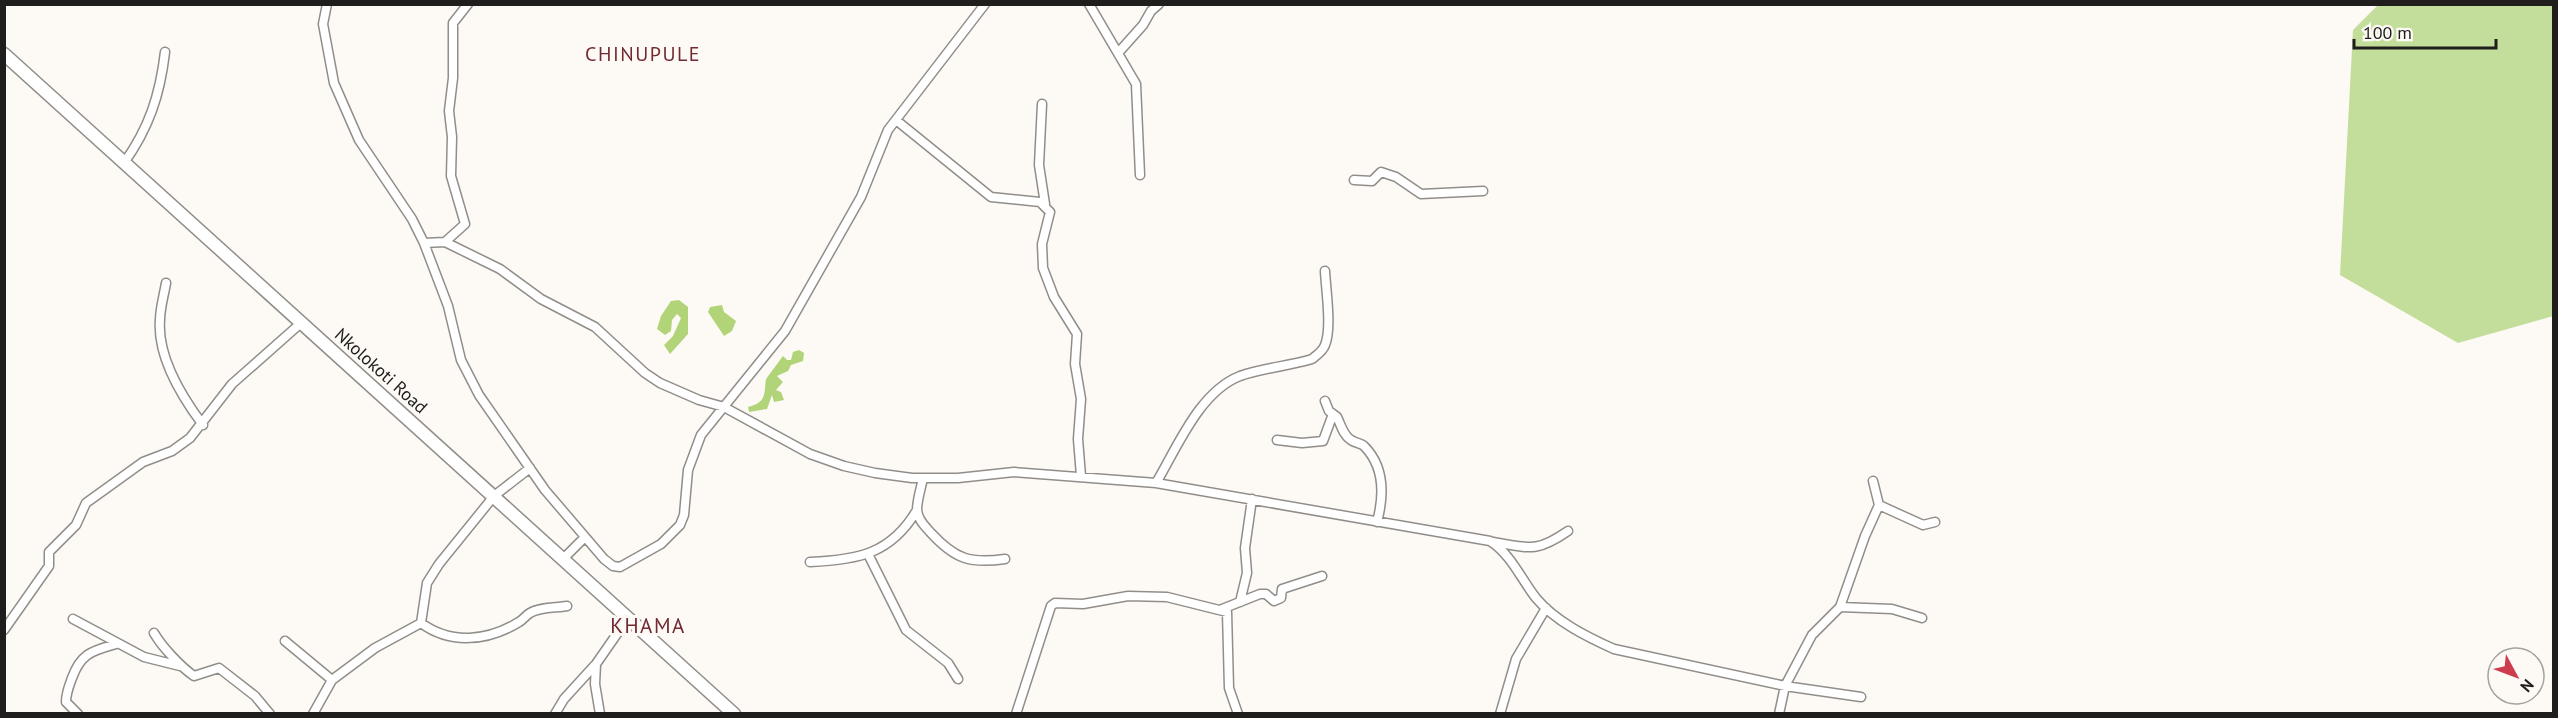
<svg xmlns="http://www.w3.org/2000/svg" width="2558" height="718" viewBox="0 0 2558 718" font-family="'PT Sans',sans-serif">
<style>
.green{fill:#c3de9a}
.forest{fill:#b0d477}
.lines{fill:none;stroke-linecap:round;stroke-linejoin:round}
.street-casing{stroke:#918e8a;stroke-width:11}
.secondary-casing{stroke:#918e8a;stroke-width:15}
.street{stroke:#fff;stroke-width:8}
.secondary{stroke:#fff;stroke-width:12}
.labels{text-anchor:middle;stroke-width:6;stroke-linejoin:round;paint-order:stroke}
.street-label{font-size:18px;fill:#1f1e1d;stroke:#fdfaf5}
.neighbourhood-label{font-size:20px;letter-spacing:1.5px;fill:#702a30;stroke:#fdfaf5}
.quarter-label{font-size:21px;letter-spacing:1.5px;fill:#702a30;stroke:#fdfaf5}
</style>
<rect width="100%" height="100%" fill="#fdfaf5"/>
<path class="green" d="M 2378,5 L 2553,5 L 2553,316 L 2458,343 L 2340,275 L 2353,30 Z"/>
<path class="forest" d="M 679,300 L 688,307 L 688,334 L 670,354 L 664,345 L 673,336 L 681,318 L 677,314 L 672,320 L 671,331 L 665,335 L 657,329 L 661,316 L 671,301 Z
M 722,305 L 724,312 L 736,321 L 732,331 L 724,336 L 708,312 L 710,307 Z
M 799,350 L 804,353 L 803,361 L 791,365 L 788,371 L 777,376 L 783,382 L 776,390 L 781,392 L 784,400 L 774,402 L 772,395 L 767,409 L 749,412 L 748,407 C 767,403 764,393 766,379 L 783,356 L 787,360 L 791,360 L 793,352 Z"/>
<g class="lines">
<defs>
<path id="street" d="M 327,4 L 323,24 L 334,83 L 359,140 L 412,219 L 424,243 L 448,306 L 461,360 L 479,395 L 545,490 L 604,559 L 613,566 L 620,567 L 661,544 L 680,525 L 684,515 L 688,470 L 701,435 L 785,331 L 861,197 L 888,130 L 985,4
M 1089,4 L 1136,84 L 1140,175
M 1118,53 L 1143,25 L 1151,11 L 1159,4
M 1042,104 L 1039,165 L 1045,204
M 896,120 L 991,197 L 1040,202 L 1050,212 L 1042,244 L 1043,268 L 1054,297 L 1077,334 L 1075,364 L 1081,399 L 1078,439 L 1081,476
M 124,163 C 149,128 160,95 165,52
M 1354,180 L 1372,181 L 1381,172 L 1396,177 L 1421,194 L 1483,191
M 445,242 L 465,224 L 451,176 L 452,137 L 449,111 L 453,78 L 453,23 L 468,4
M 424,243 L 445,242 L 500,269 L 541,299 L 595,327 L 645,373 L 660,383 L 699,400 L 724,407 L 810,454 L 844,466 L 875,473 L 912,478 L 958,478 L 1014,472 L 1156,483 L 1490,541 C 1511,554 1521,579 1536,598 C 1555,621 1587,637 1614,649 L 1785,686 L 1861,697
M 166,283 C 164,295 160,308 160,320 C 157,356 182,397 203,425
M 1325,401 L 1329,411 L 1337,417 C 1341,425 1343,435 1351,440 C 1355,443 1361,443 1364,446 C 1385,467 1384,496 1377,522
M 1277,440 L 1302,443 L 1323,441 L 1333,414
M 923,478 C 921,488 917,500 917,510 C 918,520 925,526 931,533 C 955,559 970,564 1005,559
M 1873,481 L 1879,505 L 1923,525 L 1935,522
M 1156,483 C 1177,448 1199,392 1240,376 C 1263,368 1289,366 1312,359 C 1317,355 1323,351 1325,345 C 1332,328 1326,291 1325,271
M 1493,542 C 1530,548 1536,553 1568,531
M 868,554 L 906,630 L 948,663 L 958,679
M 564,558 L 585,537
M 810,562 C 858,560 891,554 917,510
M 1240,602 L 1247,573 L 1245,548 L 1252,499
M 1840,607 L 1865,536 L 1879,505
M 1222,609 L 1260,594 L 1266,594 L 1274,601 L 1281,598 L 1282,589 L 1322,576
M 73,619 L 144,657 L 180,666
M 421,623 C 451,645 488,641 519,622 C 523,620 526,615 530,613 C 539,607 556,608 567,606
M 4,630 L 49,566 L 49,552 L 76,525 L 86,503 L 143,462 L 172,451 L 190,438 L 232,384 L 301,323
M 154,633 C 162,647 181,667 194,676 L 219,668 L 255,696 L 270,714
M 285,641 L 332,680
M 78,714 L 66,702 C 66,693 69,686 72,678 C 81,653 92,651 116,644
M 313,714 L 332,680 L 375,648 L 421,623 L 427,583 L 439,564 L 494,496 L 530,468
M 555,714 L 564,699 L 595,665
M 600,714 L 595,684 L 596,664 L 628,618
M 1016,714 L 1051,606 L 1055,603 L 1083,604 L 1128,596 L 1167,597 L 1227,612 L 1229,688 L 1238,714
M 1500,714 L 1516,659 L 1546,608
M 1779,714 L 1785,686 L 1812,635 L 1840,607 L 1892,609 L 1922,618"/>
<path id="secondary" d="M 4,54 L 734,714"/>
</defs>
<use href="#street" class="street-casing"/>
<use href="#secondary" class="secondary-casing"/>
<use href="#street" class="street"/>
<use href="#secondary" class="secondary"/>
</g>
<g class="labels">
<g class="street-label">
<text transform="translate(381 371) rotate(42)" y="6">Nkolokoti Road</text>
</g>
<g class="neighbourhood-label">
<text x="643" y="61">CHINUPULE</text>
</g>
<g class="quarter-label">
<text x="648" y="633">KHAMA</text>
</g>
</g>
<rect width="2558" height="718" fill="none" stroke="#1f1e1d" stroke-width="12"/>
<g transform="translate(2516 676) rotate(131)"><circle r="28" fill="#fdfaf5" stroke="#a4a29f" stroke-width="1.5"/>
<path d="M0-4.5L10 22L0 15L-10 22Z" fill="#cd3d4e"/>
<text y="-9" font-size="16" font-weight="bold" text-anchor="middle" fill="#1f1e1d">N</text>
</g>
<path d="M2354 39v9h142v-9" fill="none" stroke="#1f1e1d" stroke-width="3"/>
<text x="2363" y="39" font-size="18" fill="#1f1e1d" stroke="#fdfaf5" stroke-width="4.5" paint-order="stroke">100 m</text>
</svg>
